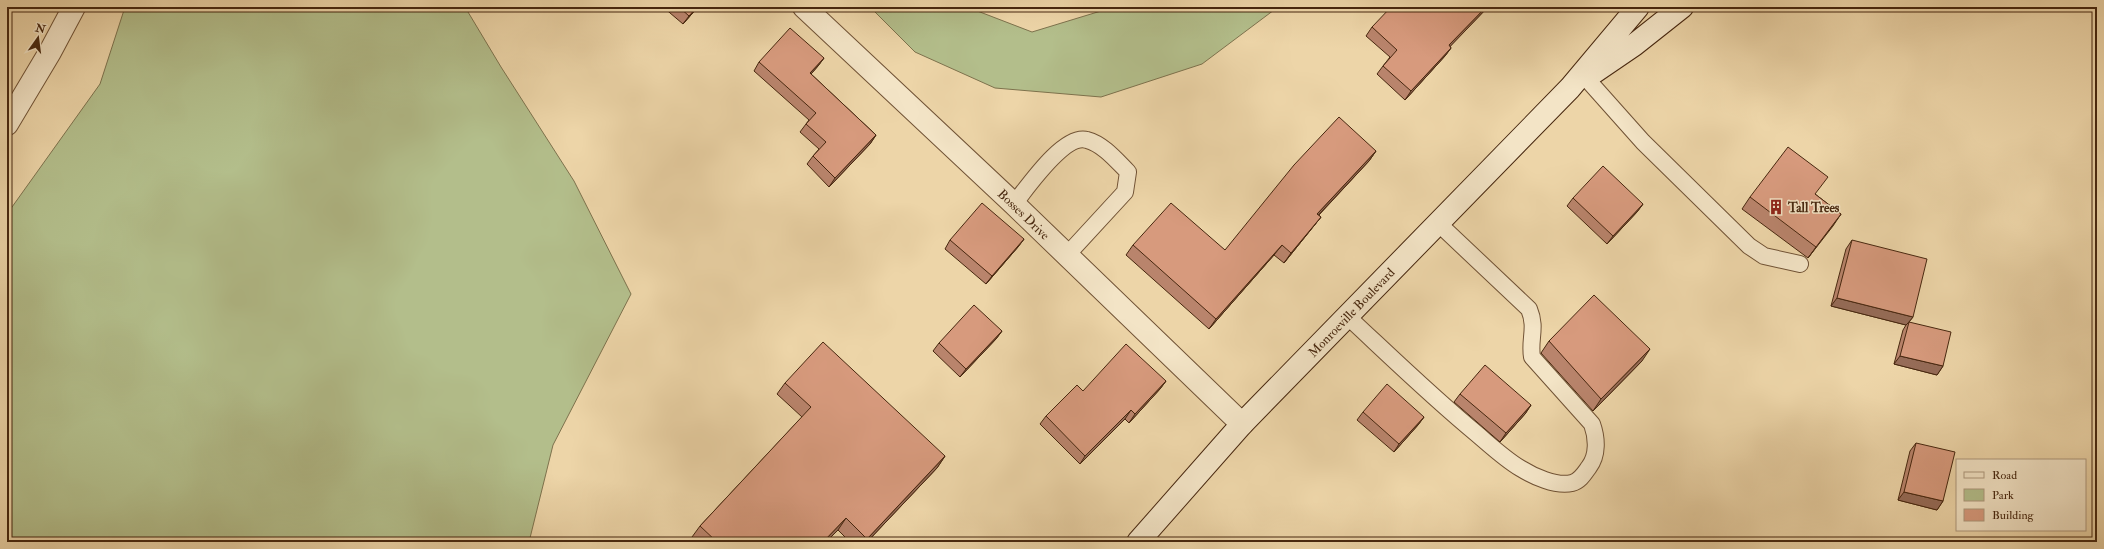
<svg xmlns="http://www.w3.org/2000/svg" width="2104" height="549" viewBox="0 0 2104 549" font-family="'IM FELL Double Pica',serif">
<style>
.green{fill:#b3be8b;stroke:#7d724d}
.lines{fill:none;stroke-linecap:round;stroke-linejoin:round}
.service-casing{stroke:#705235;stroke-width:18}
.minor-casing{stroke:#705235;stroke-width:24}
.tertiary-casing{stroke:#705235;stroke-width:24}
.secondary-casing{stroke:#47270f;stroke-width:24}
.service{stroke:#f3e4c6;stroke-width:16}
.minor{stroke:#f3e4c6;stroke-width:22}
.tertiary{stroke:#f3e4c6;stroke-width:22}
.secondary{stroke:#f3e4c6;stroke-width:22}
.wall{fill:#b9846c;stroke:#47270f}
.shaded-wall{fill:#966c58;stroke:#47270f}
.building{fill:#d79a7d;stroke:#47270f}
.labels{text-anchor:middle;stroke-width:3;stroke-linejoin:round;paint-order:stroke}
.poi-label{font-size:13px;font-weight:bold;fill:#47270f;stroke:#f3e4c6;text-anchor:start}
.street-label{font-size:13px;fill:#47270f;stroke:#f3e4c6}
</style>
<rect width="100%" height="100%" fill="#edd5a8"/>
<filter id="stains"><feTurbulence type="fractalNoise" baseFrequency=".005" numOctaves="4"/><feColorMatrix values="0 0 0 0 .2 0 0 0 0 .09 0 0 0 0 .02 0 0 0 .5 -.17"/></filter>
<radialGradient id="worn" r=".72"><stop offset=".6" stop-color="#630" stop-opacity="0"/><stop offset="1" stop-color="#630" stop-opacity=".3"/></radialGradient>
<path class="green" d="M 125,7 L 465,7 L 501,67 L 574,181 L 631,294 L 553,445 L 529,542 L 7,542 L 7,214 L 100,84 Z
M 870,7 L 967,7 L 1032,32 L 1114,7 L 1278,7 L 1202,64 L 1101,97 L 995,88 L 915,52 Z"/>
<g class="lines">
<defs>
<path id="service" d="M 1586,78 L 1643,142 L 1749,246 L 1764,256 L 1800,264
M 1014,204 C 1027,188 1064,133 1087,140 C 1103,144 1117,161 1128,172 L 1125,192 L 1067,255
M 1347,316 C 1390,356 1432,397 1477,434 C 1491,446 1505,459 1520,468 C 1533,476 1556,487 1572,483 C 1580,481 1584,474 1589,467 C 1598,455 1597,438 1592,424 L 1532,357 C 1529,339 1537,328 1529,309 L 1438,223"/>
<path id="minor" d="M 804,7 L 1014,204 L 1242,424"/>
<path id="tertiary" d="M 7,124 L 50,52 L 74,7"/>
<path id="secondary" d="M 1590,75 L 1634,45 L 1682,7
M 1138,542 L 1242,424 L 1570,88 L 1638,7"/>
</defs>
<use href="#service" class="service-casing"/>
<use href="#minor" class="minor-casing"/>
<use href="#tertiary" class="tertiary-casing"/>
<use href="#secondary" class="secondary-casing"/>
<use href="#service" class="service"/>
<use href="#minor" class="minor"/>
<use href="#tertiary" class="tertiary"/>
<use href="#secondary" class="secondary"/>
</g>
<path class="wall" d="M 663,7 L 698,7 L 683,24 Z
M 1411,7 L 1488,7 L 1450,46 L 1451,48 L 1445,56 L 1405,100 L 1377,74 L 1383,66 L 1390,57 L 1366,36 L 1372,27 L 1409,9 Z
M 824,58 L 818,66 L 811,74 L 876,135 L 870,144 L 829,187 L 807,164 L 813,156 L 819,149 L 800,132 L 809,120 L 754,71 L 759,62 Z
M 1376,151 L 1369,161 L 1319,215 L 1321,217 L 1313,227 L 1284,263 L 1274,255 L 1209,329 L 1126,255 L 1133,245 L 1225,250 Z
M 1815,194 L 1841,214 L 1808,258 L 1742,209 L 1750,197 Z
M 1573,198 L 1643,204 L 1637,212 L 1607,244 L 1567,206 Z
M 1024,239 L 1018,247 L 986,284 L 945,249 L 950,240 Z
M 1852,240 L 1913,317 L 1909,322 L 1943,366 L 1937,375 L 1894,364 L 1903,330 L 1906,325 L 1831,306 L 1846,249 Z
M 1002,331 L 996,339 L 960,377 L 933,351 L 939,343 Z
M 1549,341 L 1642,361 L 1593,411 L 1541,353 Z
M 1166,381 L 1160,389 L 1129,423 L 1125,419 L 1080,464 L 1040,424 L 1046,416 L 1083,391 Z
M 785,383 L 945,456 L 937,468 L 867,542 L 850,542 L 838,530 L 826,542 L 697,542 L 692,537 L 700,526 L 802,417 L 777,394 Z
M 1460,394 L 1531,405 L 1525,414 L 1500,442 L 1454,402 Z
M 1363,412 L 1424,417 L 1418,425 L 1394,452 L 1357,420 Z
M 1916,443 L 1943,501 L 1937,510 L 1898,500 L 1910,451 Z"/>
<path class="shaded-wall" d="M 697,7 L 698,7 L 683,24 L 689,16 Z
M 1486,7 L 1488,7 L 1443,54 L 1449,45 Z
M 1451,48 L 1445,56 L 1405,100 L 1411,91 Z
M 824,58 L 818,66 L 804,82 L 810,73 Z
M 876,135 L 870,144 L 829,187 L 835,178 Z
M 1376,151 L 1369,161 L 1310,224 L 1317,214 Z
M 1643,204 L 1637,212 L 1607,244 L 1613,236 Z
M 1841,214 L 1833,226 L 1808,258 L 1816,247 Z
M 1321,217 L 1313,227 L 1284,263 L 1291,253 Z
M 1024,239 L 1018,247 L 986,284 L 992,276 Z
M 1282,245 L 1274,255 L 1209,329 L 1216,319 Z
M 1837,298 L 1913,317 L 1908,323 L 1909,322 L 1906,325 L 1831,306 Z
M 1002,331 L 996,339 L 960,377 L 966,369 Z
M 1650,349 L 1642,361 L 1593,411 L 1601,399 Z
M 1900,356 L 1943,366 L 1937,375 L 1894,364 Z
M 1166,381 L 1160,389 L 1129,423 L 1135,414 Z
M 1531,405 L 1525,414 L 1500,442 L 1506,433 Z
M 1131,410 L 1125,419 L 1080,464 L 1085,456 Z
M 1424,417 L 1418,425 L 1394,452 L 1399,444 Z
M 945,456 L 937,468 L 867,542 L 865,542 L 867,539 Z
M 1904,492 L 1943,501 L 1937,510 L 1898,500 Z
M 846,518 L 838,530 L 826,542 L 823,542 Z"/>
<path class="building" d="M 679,7 L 697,7 L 689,16 Z
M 1391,7 L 1406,7 L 1409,9 L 1411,7 L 1486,7 L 1449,45 L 1451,48 L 1411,91 L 1383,66 L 1397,50 L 1372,27 Z
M 790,28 L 824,58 L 810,73 L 876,135 L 835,178 L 813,156 L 826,142 L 806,124 L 816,113 L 759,62 Z
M 1339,117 L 1376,151 L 1317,214 L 1321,217 L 1291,253 L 1282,245 L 1216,319 L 1133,245 L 1171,203 L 1225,250 L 1294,165 Z
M 1788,147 L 1828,177 L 1815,194 L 1841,214 L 1816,247 L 1750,197 Z
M 1603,166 L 1643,204 L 1613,236 L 1573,198 Z
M 982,203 L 1024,239 L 992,276 L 950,240 Z
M 1852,240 L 1927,259 L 1913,317 L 1837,298 Z
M 1594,295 L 1650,349 L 1601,399 L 1549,341 Z
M 974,305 L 1002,331 L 966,369 L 939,343 Z
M 1909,322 L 1951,332 L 1943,366 L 1900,356 Z
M 823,342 L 945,456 L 867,539 L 846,518 L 823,542 L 717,542 L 700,526 L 811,407 L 785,383 Z
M 1126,344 L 1166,381 L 1135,414 L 1131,410 L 1085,456 L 1046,416 L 1077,385 L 1083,391 Z
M 1485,365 L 1531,405 L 1506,433 L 1460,394 Z
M 1387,384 L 1424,417 L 1399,444 L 1363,412 Z
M 1916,443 L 1955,452 L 1943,501 L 1904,492 Z"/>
<defs>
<symbol id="building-bare" viewBox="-9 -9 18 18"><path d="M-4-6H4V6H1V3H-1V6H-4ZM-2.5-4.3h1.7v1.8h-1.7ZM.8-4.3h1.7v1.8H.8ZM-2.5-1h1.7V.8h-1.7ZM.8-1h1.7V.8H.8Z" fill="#8f2418" stroke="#f3e4c6" stroke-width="2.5" paint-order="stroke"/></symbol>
</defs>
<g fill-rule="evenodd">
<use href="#building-bare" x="1765" y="196" width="22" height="22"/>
</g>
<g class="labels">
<g class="poi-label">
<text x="1788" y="212">Tall Trees</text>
</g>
<g class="street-label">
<text transform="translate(1024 214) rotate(44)" y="5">Bosses Drive</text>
<text transform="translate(1351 312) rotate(-46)" y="5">Monroeville Boulevard</text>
</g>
</g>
<rect width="2104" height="549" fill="none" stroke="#edd5a8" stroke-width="24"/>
<rect x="8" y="8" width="2088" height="533" fill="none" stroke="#47270f" stroke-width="2"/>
<rect x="12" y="12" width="2080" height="525" fill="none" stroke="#47270f"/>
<rect x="1956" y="459" width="130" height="72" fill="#f3e4c6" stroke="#ae987d"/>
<rect x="1964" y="472" width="20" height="6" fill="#f3e4c6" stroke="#ae987d"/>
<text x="1992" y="479" font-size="12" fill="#47270f">Road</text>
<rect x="1964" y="489" width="20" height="12" fill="#b3be8b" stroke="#ae987d"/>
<text x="1992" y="499" font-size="12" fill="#47270f">Park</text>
<rect x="1964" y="509" width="20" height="12" fill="#d79a7d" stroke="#ae987d"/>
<text x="1992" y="519" font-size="12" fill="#47270f">Building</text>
<g transform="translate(38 38) rotate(14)" stroke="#f3e4c6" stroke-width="3" paint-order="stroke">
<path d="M0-3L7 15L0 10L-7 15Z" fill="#47270f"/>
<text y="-6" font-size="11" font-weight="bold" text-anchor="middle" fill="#47270f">N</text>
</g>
<rect width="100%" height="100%" filter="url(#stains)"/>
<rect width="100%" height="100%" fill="url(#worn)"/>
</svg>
